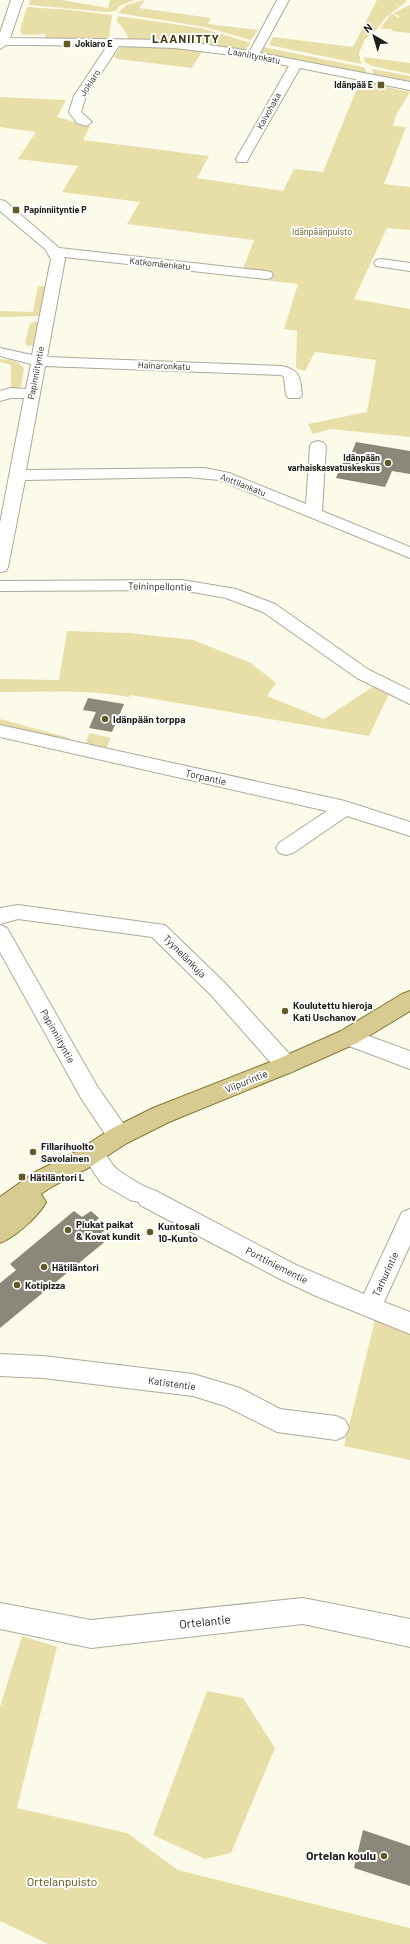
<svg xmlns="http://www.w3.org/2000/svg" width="410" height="1944" viewBox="0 0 410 1944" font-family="Barlow,sans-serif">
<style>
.green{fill:#e8dea8}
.building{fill:#8b8879}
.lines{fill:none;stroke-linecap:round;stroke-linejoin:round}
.minor-casing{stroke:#adaa9b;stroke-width:2}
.major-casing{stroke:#847836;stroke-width:2}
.minor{fill:#fff;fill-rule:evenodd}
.major{fill:#d6cb90;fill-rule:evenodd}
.poi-dot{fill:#645a27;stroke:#fff;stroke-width:1.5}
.labels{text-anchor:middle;stroke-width:4;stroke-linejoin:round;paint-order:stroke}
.far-poi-label{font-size:9px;font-weight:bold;fill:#1f1e18;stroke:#fff;text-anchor:start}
.far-street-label{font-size:9px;fill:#1f1e18;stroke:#fff}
.far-park-label{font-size:9px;fill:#5e520e;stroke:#fff}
.street-label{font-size:10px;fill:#1f1e18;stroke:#fff}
.poi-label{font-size:10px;font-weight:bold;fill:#1f1e18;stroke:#fff;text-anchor:start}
.far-district-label{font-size:12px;font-weight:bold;letter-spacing:1px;fill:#423b11;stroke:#fff}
.near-street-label{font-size:12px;fill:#1f1e18;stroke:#fff}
.near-poi-label{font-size:12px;font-weight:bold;fill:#1f1e18;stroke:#fff;text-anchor:end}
.near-park-label{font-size:12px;fill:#5e520e;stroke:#fff}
</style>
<rect width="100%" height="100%" fill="#fcfae9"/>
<path class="green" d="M 30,0 L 62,0 L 108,8 L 110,0 L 135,0 L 121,5 L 115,11 L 107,12 L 29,5 Z
M 145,0 L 139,8 L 211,18 L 208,24 L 258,30 L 251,40 L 205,27 L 118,13 L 126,5 Z
M 377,0 L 406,0 L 406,2 L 386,17 L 377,29 L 365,39 L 359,53 L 361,64 L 269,45 L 273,37 L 353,47 Z
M 410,5 L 410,33 L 391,31 L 392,29 L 380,29 L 390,15 L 392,14 L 399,18 L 399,16 L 393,13 Z
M 27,7 L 71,10 L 112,15 L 109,39 L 45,39 L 46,34 L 24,35 L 22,34 L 20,30 Z
M 118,16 L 201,28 L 251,43 L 244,51 L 167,40 L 128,39 L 127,34 L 117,21 Z
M 128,46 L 166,47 L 202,51 L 192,68 L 118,59 L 114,57 L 120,48 Z
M 263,47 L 363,67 L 365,68 L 368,75 L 260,54 Z
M 364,57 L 410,63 L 410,74 L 372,66 L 365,62 Z
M 372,69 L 410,76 L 410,83 L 374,76 Z
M 360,81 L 410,92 L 396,115 L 393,126 L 406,127 L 384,184 L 410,187 L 410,230 L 387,228 L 354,299 L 410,309 L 410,437 L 330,429 L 313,434 L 308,424 L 367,412 L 376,360 L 315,352 L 305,371 L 296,368 L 297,331 L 284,329 L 298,284 L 264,280 L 257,270 L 243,269 L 254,240 L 127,224 L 140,202 L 62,192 L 78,166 L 18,159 L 36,132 L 0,127 L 0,97 L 66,100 L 57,117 L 90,126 L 83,140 L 209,156 L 197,178 L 283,191 L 294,169 L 323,172 Z
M 38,286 L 45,286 L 39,316 L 0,317 L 0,311 L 33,312 Z
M 35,321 L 38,322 L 34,345 L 27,346 L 25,342 L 30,324 Z
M 0,359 C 10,360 19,360 24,369 L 21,387 L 16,389 L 11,388 L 11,365 L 0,362 Z
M 67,631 L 129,633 L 193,640 L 251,663 L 276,683 L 267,696 L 324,719 L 374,686 L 389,694 L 369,736 L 131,695 L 129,697 C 87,689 43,692 0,692 L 0,679 L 59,680 Z
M 0,719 L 69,738 L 71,740 L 67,741 L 0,727 Z
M 89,733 L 111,738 L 105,750 L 91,747 L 86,744 Z
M 376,1316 L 410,1327 L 410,1460 L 344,1446 Z
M 22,1636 L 57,1647 L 17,1808 L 127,1833 L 178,1870 L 410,1928 L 410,1944 L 48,1944 L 0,1921 L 0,1707 Z
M 207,1691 L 243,1698 L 275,1748 L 231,1853 L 205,1859 L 153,1835 Z"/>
<path class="building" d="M 356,442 L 410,451 L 410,474 L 392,471 L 385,487 L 336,478 L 343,461 L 348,462 Z
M 88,698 L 124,704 L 112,732 L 89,728 L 96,712 L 83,710 Z
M 74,1211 L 82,1217 L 91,1211 L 99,1218 L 95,1222 L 105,1230 L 100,1234 L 107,1240 L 0,1328 L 0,1283 L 16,1270 L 10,1264 Z
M 363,1830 L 410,1846 L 410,1886 L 354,1868 Z"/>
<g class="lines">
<defs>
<path id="minor" d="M 11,0 L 23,0 L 10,38 L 175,40 L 250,51 L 277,0 L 289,0 L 260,53 L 410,82 L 410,90 L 300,68 L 248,159 L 247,162 L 237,162 L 236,159 L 289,66 L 224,54 L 175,48 L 119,46 L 86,96 L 81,112 L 92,122 L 86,126 L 77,123 L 69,112 L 74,96 L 107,46 L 30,45 L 6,45 L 0,49 L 0,33 Z
M 0,200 L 5,201 L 59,248 L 266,271 L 271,272 L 273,275 L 271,278 L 266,279 L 64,257 L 65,259 L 47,357 L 282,366 C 301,371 300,377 302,395 L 299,398 L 289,398 L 286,395 L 284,377 L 281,375 L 45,366 L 26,470 L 205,468 L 229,473 L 306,504 L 310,446 L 312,443 L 318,441 L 324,443 L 326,446 L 322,511 L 410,547 L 410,558 L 219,480 L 188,477 L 25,480 L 8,567 L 6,571 L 0,572 L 0,523 L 24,398 L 11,398 L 0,401 L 0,391 L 11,388 L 26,389 L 31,364 L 0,356 L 0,348 L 32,355 L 51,259 L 45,249 L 0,211 Z
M 381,259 L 410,263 L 410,271 L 376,266 L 374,263 L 376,260 Z
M 182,580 L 236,589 L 275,604 L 369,670 L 410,690 L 410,704 L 357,678 L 263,612 L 226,598 L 182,590 L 0,591 L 0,581 Z
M 0,725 L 345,801 L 410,822 L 410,836 L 347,816 L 293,853 L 286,855 L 279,853 L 276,848 L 279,843 L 327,811 L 0,737 Z
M 18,905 L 165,925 L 225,983 L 294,1059 L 297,1065 L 294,1071 L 286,1074 L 278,1071 L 211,995 L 152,937 L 18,919 L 0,924 L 0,908 Z
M 0,925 L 7,928 L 97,1086 L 127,1129 L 130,1136 L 127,1143 L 119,1145 L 111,1143 L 81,1098 L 0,952 Z
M 349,1029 L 410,1051 L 410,1069 L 341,1043 L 338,1037 L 341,1031 Z
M 92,1144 C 107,1149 107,1161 118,1170 C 129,1178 144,1187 156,1191 L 296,1265 L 364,1294 L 402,1212 L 410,1209 L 410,1245 L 384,1302 L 410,1312 L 410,1334 L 316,1296 L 280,1279 L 140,1205 L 139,1202 L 130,1200 L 101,1183 L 81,1153 L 84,1146 Z
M 0,1354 L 43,1356 L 193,1374 L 240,1388 L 280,1409 L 336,1416 L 345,1420 L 349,1428 L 345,1436 L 336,1440 L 277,1432 L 225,1406 L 193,1396 L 43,1378 L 0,1376 Z
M 303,1598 L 410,1619 L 410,1647 L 303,1624 L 91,1648 L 0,1629 L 0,1603 L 91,1620 Z"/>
<path id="major" d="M 410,991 L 410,1011 L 357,1043 L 294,1071 L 169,1122 L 127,1143 L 90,1167 L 53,1186 L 41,1194 L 46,1202 C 39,1216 14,1238 0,1243 L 0,1197 L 35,1172 L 74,1153 L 111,1129 L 153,1108 L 278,1059 L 341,1031 L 402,994 Z"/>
</defs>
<use href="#minor" class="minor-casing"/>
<use href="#major" class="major-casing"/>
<use href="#minor" class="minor"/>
<use href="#major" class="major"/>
</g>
<g class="poi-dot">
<rect x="63" y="40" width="8" height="8" rx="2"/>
<rect x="377" y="81" width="8" height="8" rx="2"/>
<rect x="12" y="206" width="8" height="8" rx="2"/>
<circle cx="388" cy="463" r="4"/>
<circle cx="105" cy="719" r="4"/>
<circle cx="285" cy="1011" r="4"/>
<circle cx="33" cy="1152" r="4"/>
<rect x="18" y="1173" width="8" height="8" rx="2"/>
<circle cx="68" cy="1230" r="4"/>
<circle cx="150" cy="1232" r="4"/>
<circle cx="44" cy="1267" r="4"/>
<circle cx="17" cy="1285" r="4"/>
<circle cx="384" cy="1856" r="4"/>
</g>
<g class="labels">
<g class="far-poi-label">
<text x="75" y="47">Jokiaro E</text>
<text x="373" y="88" text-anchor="end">Idänpää E</text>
<text x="24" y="213">Papinniityntie P</text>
<text x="380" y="461" text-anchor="end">Idänpään<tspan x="380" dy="10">varhaiskasvatuskeskus</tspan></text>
</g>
<g class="far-street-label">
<text transform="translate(254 56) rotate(11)" y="3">Laaniitynkatu</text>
<text transform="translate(90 83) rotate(-57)" y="3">Jokiaro</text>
<text transform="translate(269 111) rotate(-61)" y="3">Kaivohaka</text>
<text transform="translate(160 264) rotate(6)" y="3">Katkomäenkatu</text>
<text transform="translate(164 366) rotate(2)" y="3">Hainaronkatu</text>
<text transform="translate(36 373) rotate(-79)" y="3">Papinniityntie</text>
<text transform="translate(243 485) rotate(21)" y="3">Anttilankatu</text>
</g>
<g class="far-park-label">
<text x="322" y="235">Idänpäänpuisto</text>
</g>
<g class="street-label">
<text transform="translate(160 586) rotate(1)" y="4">Teininpellontie</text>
<text transform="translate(206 777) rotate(13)" y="4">Torpantie</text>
<text transform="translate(185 956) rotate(45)" y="4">Tyynelänkuja</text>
<text transform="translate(58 1036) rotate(61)" y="4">Papinniityntie</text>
<text transform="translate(246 1081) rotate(-22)" y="4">Viipurintie</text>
<text transform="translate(277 1265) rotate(27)" y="4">Porttiniementie</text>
<text transform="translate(385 1274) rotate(-65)" y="4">Tarhurintie</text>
<text transform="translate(172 1383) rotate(8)" y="4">Katistentie</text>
</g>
<g class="poi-label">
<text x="113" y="723">Idänpään torppa</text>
<text x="293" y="1009">Koulutettu hieroja<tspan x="293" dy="12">Kati Uschanov</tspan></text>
<text x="41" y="1150">Fillarihuolto<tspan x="41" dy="12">Savolainen</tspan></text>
<text x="30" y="1181">Hätiläntori L</text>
<text x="76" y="1228">Piukat paikat<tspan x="76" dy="12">&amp; Kovat kundit</tspan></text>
<text x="158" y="1230">Kuntosali<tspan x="158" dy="12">10-Kunto</tspan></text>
<text x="52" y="1271">Hätiläntori</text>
<text x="25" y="1289">Kotipizza</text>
</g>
<g class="far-district-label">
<text x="186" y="43">LAANIITTY</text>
</g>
<g class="near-street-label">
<text transform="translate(205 1622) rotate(-6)" y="4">Ortelantie</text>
</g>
<g class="near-poi-label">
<text x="376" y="1860">Ortelan koulu</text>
</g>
<g class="near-park-label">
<text x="62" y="1886">Ortelanpuisto</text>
</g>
</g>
<g transform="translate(374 36) rotate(322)" stroke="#ffffff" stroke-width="3" paint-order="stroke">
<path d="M0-3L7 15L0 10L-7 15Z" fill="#1f1e18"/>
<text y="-6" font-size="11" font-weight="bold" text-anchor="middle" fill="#1f1e18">N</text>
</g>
</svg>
